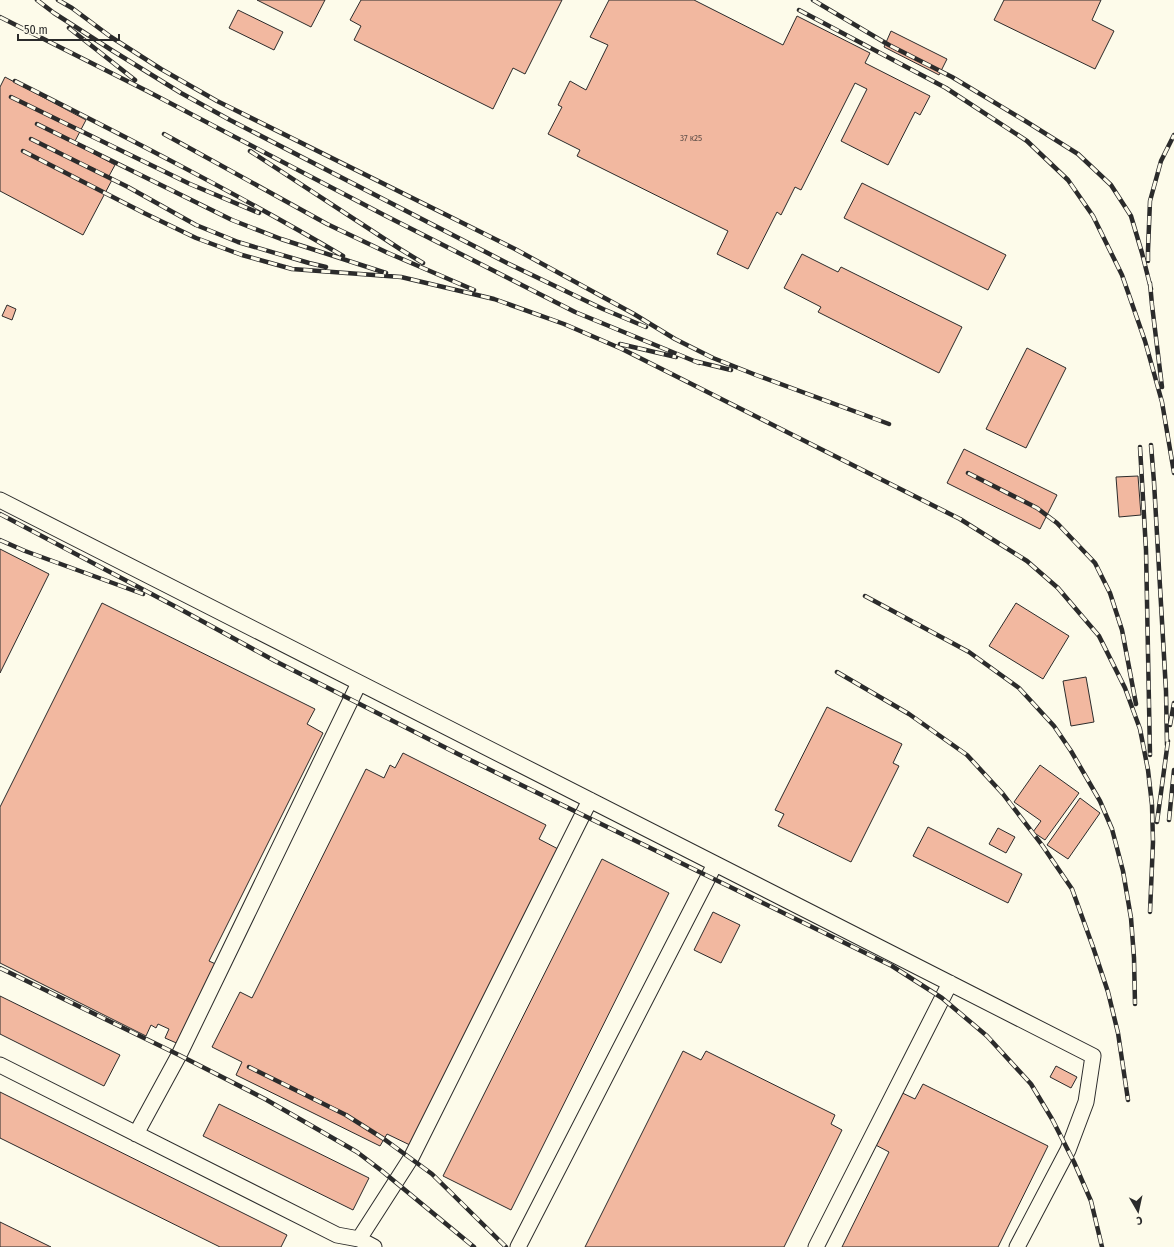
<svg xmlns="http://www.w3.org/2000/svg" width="1174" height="1247" viewBox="0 0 1174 1247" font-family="'Fira Sans Condensed',sans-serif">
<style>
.building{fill:#f2b8a0;stroke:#2b2b2b}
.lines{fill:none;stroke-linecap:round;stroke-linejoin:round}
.minor-casing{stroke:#2b2b2b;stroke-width:17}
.minor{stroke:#fdfbea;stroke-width:15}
.rail-casing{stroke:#2b2b2b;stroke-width:4.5}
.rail{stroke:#fdfbea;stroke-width:3;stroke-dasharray:9;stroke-linecap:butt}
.labels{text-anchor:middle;stroke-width:3;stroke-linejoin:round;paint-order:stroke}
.number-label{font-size:9px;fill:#5d4e48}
</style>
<rect width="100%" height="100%" fill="#fdfbea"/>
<path class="building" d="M 257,0 L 325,0 L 311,27 Z
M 361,0 L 562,0 L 525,74 L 513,68 L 493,109 L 354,40 L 361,26 L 350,20 Z
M 609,0 L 694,0 L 783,45 L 797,16 L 870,53 L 865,63 L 930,96 L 920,115 L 915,112 L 888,165 L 841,141 L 867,89 L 855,83 L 801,190 L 795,187 L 781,215 L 777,212 L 748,269 L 717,254 L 728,231 L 577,156 L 580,150 L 548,134 L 562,107 L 558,105 L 570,81 L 586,90 L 608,45 L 590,37 Z
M 1004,0 L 1101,0 L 1092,20 L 1114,31 L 1095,69 L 994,20 Z
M 238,10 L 283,32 L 274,50 L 229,28 Z
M 891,31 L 947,59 L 939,75 L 884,47 Z
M 5,77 L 86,120 L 74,143 L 115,165 L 109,176 L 113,178 L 83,235 L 0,191 L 0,87 Z
M 862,183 L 1006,255 L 988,290 L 844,218 Z
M 802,254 L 838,272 L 841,267 L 962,327 L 939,373 L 818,312 L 821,307 L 784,288 Z
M 7,305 L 16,309 L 12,320 L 2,316 Z
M 1027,348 L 1066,368 L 1026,448 L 986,429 Z
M 964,449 L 1057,495 L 1040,529 L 947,483 Z
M 1138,476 L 1141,515 L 1119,517 L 1116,477 Z
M 0,549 L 49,574 L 0,673 Z
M 102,603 L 315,709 L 307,724 L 323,733 L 209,961 L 220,966 L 181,1045 L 165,1038 L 169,1029 L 158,1024 L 156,1028 L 151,1025 L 146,1036 L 0,963 L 0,807 Z
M 1016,603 L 1069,636 L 1043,679 L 989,646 Z
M 1086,677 L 1094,722 L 1071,726 L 1063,681 Z
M 827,707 L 902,744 L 893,763 L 899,766 L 851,862 L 778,826 L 784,814 L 775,810 Z
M 403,753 L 546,825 L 539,839 L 560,850 L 412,1146 L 387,1134 L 380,1146 L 236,1075 L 242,1062 L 212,1047 L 240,992 L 252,998 L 366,769 L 384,778 L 390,765 L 395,768 Z
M 1040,765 L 1079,793 L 1045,840 L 1033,832 L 1041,821 L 1014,802 Z
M 1080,798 L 1100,813 L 1068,859 L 1047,845 Z
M 928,827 L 1022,874 L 1008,903 L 913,856 Z
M 998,828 L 1015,837 L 1006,853 L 989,844 Z
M 602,859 L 669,893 L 511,1210 L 443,1176 Z
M 713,912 L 740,925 L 721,963 L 694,950 Z
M 0,996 L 120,1055 L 104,1086 L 0,1034 Z
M 683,1051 L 701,1060 L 706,1051 L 835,1115 L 831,1124 L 842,1130 L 784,1247 L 585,1247 Z
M 1056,1066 L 1077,1077 L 1071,1088 L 1050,1077 Z
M 923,1084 L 1048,1146 L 998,1247 L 842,1247 L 889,1152 L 868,1141 L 894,1089 L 915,1099 Z
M 0,1092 L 287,1235 L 281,1247 L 220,1247 L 0,1138 Z
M 219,1104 L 369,1178 L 353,1210 L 203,1136 Z
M 0,1222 L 51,1247 L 0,1247 Z"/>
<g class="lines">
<defs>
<path id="minor" d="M 0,500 L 1093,1056 L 1086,1102 L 1068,1150 L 1017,1247
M 0,1065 L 337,1235 L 359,1239 L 374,1247
M 136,1134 L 179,1055 L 359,683
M 359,1239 L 411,1158 L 590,800
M 518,1247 L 715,864
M 816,1247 L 950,983"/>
</defs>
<use href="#minor" class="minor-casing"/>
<use href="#minor" class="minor"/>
<defs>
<path id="rail" d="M 37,0 L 54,13 L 113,51 L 181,93 L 230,120 L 507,263 L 603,309 L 646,327
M 58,0 L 72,8 L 111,37 L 161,69 L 217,101 L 515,249 L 634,314 L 675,339 L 713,358 L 756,375 L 889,424
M 813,0 L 889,45 L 952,77 L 1027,122 L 1078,154 L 1111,185 L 1131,216 L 1142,253 L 1151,289
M 799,10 L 946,88 L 1027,141 L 1068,180 L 1093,216 L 1122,275 L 1145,341 L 1162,402 L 1174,473
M 0,17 L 147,91 L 386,216 L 575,312 L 699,363
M 69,28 L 135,80
M 15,81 C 126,137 236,193 343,256
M 11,97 L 190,184 L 259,213
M 37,124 L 232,220 L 281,239 L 386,273
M 164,134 L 327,224 L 388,253 L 474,290
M 31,139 L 128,187 L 196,225 L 238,242 L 309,263 L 326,267
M 23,151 L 144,213 L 196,238 L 242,255 L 292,269 L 401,277 L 494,299 L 564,324 L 622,349 L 960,519 L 1027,561 L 1058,588 L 1099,636 L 1125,688 L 1140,729 L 1148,770 L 1152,805 L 1153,842 L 1150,912
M 250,151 L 400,249 L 423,263
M 1148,261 L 1148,250 L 1150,201 L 1161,161 L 1174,135
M 1150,283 L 1152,305 L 1162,387
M 620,344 L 676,357
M 694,361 L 731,370
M 1151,445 L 1154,482 L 1166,691 L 1167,745
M 1140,447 L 1146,550 L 1150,755
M 968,473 L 1037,508 L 1057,523 L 1095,563 L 1110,593 L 1122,630 L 1136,704
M 0,514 L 180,609 L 275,661 L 458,754 L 892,966 L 942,998 L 987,1036 L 1031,1084 L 1052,1119 L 1074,1162 L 1091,1201 L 1102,1247
M 0,540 L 25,551 L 143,594
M 865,596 L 969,652 L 1019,688 L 1054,726 L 1071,751 L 1100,801 L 1112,829 L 1123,871 L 1131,918 L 1134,958 L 1135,1004
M 837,672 L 909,714 L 967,755 L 1003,794 L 1042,845 L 1072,889 L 1093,947 L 1108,992 L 1118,1033 L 1128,1100
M 1170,725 L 1174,703
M 1169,820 L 1174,770
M 1157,822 L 1168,741
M 0,968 L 179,1055 L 265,1099 L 357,1152 L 382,1171 L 474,1247
M 249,1067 L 346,1115 L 384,1139 L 432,1174 L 506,1247"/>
</defs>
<use href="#rail" class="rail-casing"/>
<use href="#rail" class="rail"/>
</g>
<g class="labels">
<g class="number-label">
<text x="691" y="141">37 к25</text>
</g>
</g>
<g transform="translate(1138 1211) rotate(171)" stroke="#fdfbea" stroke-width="3" paint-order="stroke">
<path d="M0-3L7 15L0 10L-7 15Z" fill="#2b2b2b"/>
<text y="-6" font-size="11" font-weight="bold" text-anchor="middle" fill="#2b2b2b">С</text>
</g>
<path d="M18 34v6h101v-6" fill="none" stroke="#2b2b2b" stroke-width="2"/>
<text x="24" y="34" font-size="12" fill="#2b2b2b" stroke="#fdfbea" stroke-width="3" paint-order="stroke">50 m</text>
</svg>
